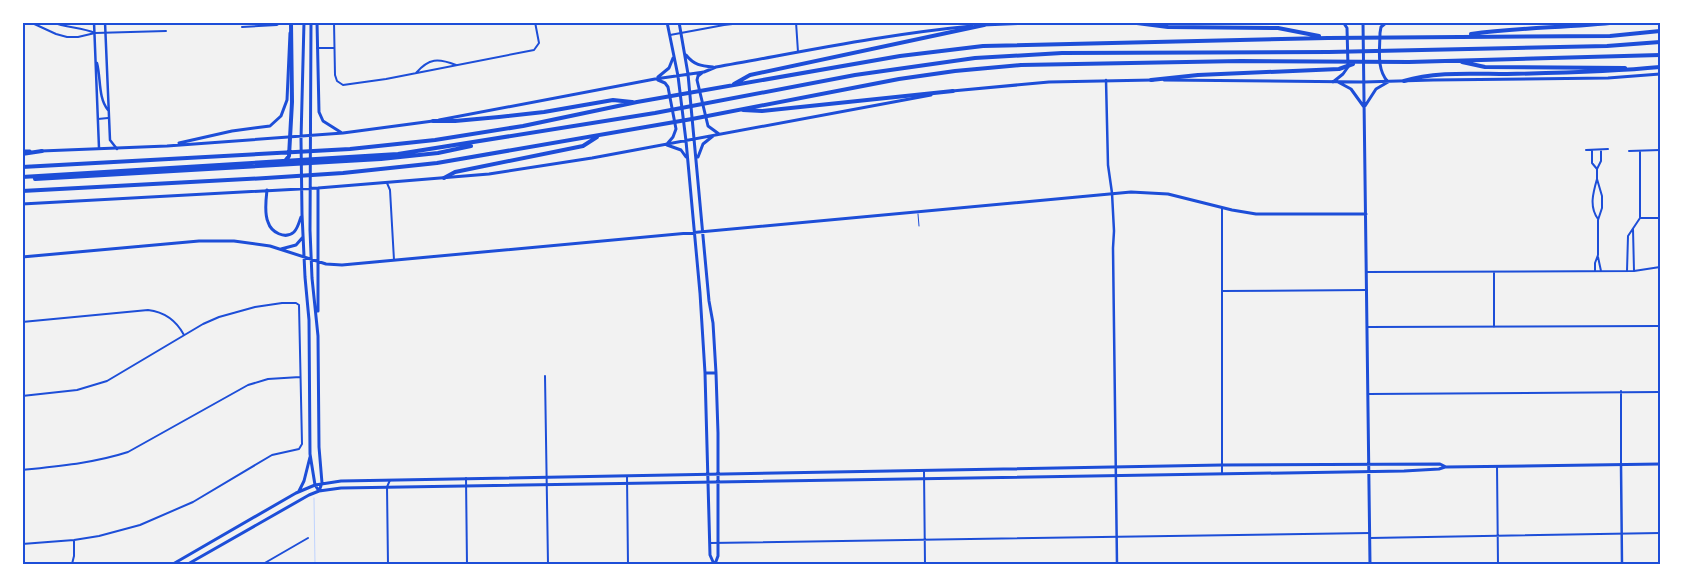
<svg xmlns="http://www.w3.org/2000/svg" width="1683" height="587" viewBox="0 0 1683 587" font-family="Quicksand,sans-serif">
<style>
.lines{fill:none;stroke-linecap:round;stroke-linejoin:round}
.stream{stroke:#bfd3fe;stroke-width:1}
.service{stroke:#1d4ed8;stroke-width:1}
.minor{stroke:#1d4ed8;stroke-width:2}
.tertiary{stroke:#1d4ed8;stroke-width:2.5}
.secondary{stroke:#1d4ed8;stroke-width:3}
.motorway{stroke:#1d4ed8;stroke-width:4}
.neatline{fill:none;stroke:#1d4ed8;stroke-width:2}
</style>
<rect width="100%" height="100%" fill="#f2f2f2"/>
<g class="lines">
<path class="stream" d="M 314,498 L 315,564"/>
<path class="service" d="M 918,214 L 919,226"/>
<path class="minor" d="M 30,22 L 56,34 L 67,37 L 78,37 L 95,33 L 166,31
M 52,22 C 67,28 81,27 95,33
M 334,22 L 335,75 L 337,81 L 343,85 L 386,79 L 534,50 L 539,43 L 535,22
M 796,22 L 798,52
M 242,27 L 277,25 L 282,22
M 670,35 L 724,25 L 750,22
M 317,48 L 334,48
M 416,73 C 429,58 438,58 456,65
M 98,119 L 108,118
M 1586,150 L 1608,149
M 1592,151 L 1592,163 L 1597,169
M 1629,151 L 1660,150
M 1597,179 C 1593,193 1589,207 1598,219
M 387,183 L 390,190 L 394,260
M 1222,208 L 1222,473
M 1640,218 L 1660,218
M 1633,229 L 1634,271
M 1598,257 L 1601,271
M 1595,271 L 1595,263 L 1598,255 L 1598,220 L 1602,208 L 1602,196 L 1597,179 L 1597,169 L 1601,161 L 1601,150
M 1627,271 L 1628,236 L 1640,218 L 1640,151
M 1366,272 L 1634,271 L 1660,267
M 1494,272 L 1494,327
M 1222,291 L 1367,290
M 22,322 L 148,310 C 165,312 176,320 184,335
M 1367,327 L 1660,326
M 545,376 L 548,564
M 1368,394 L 1660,392
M 22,396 L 77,390 L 107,381 L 203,324 L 219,317 L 255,307 L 282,303 L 296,303 L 299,305 L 302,444 L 299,449 L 272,455 L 193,502 L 140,525 L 99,536 L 74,540 L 22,544
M 1621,464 L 1621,391
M 1497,466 L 1498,564
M 22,470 C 59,466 94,463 128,452 L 248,385 L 268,379 L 300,377
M 924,471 L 925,564
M 627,476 L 628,564
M 466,478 L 467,564
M 1370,538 L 1660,533
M 710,543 L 1370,533
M 72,564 L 74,556 L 74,540
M 263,564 L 308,538
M 388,564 L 387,487 L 390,480"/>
<path class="tertiary" d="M 94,22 L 99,148
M 105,22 L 110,140 L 117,149
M 97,63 C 101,78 98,98 108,110
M 1106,80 L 1108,165 L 1112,193 L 1114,231 L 1113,248 L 1117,564
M 1621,464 L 1622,564"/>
<path class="secondary" d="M 304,22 L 301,139 L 302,214 L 305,277 L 309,320 L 310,454 L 315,485 L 319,491
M 311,22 L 310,230 L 312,278 L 318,336 L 319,447 L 322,483 L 319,491
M 317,22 L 319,112 L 323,121 L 342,133
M 667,22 L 678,76 L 686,141 L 700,293 L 705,373 L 710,555 L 714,564
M 679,22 L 688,74 L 709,301 L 713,323 L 716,373 L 718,433 L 718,556 L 715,564
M 1363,22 L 1370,564
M 983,25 L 1052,22
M 686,55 C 694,65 701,66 713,67
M 703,72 L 698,76 L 697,80 L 708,126 L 719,134
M 658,77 L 669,68 L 673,58
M 658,80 L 665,83 L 668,87 L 676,129 L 673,137 L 667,144
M 1164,80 L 1364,82 L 1433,80 L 1608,78 L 1660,74
M 1333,82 L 1343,74 L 1348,67 L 1347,28 L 1343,22
M 1338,82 L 1351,89 L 1364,107
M 952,91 L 1049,82 L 1153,80
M 1365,106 L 1376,89 L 1388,82 C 1376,69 1380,49 1380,33 L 1381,27 L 1387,22
M 439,120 L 655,79 L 704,72 L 716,67 C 801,52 886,34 972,26
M 179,143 L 232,131 L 270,126 L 281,116 L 287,100 L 290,33
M 667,145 L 681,150 L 686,157
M 22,151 L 30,151
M 41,151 L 167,146 L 343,133 L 433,121
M 698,157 L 703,144 L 713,136
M 267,190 C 266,199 264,213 268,222 C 271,232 285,240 294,232 C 298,228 299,222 301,217
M 22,204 L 318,188 L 489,174 L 592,158 L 931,95
M 281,249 L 296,245 L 303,237
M 22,257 L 199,241 L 234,241 L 270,246 L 326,264 L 342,265 L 1131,192 L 1168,194 L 1232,210 L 1256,214 L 1366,214
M 318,311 L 318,188
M 705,373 L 716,373
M 299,491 L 304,481 L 310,457
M 173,564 L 296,493 L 315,485 L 341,481 L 1222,465 L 1440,464 L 1446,467 L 1660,464
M 188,564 L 309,495 L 319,491 L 341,488 L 1404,471 L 1439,469 L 1445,467"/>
<path class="motorway" d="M 1129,22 L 1168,27 L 1278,28 L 1319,36
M 1471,34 C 1520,27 1569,28 1618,22
M 1462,62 L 1485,67 L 1625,68
M 1151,80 L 1198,75 L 1339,69 L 1353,64
M 1404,81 C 1434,71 1475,74 1507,74 C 1559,73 1609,72 1660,67
M 734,84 L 750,75 L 984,25
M 743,110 L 762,111 L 953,91
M 433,121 L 455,121 L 499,117 L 544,112 L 613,100 L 632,102
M 22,154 L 42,151
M 285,161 L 289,156 L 292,102 L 291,23
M 22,167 L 350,149 L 435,140 L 523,126 L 637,102 L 900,56 L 983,46 L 1328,38 L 1610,36 L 1660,31
M 22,177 L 398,154 L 655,113 L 855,75 L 975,58 L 1062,53 L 1329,52 L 1607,46 L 1660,42
M 444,178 L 455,172 L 583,146 L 597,137
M 35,179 L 381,159 L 438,153 L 471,146
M 22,191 L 266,178 L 343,173 L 437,163 L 692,119 L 899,79 L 955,71 L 1021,65 L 1241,61 L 1409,62 L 1660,55"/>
</g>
<rect width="1683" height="587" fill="none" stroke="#ffffff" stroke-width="48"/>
<rect x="24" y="24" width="1635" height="539" class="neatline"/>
</svg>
